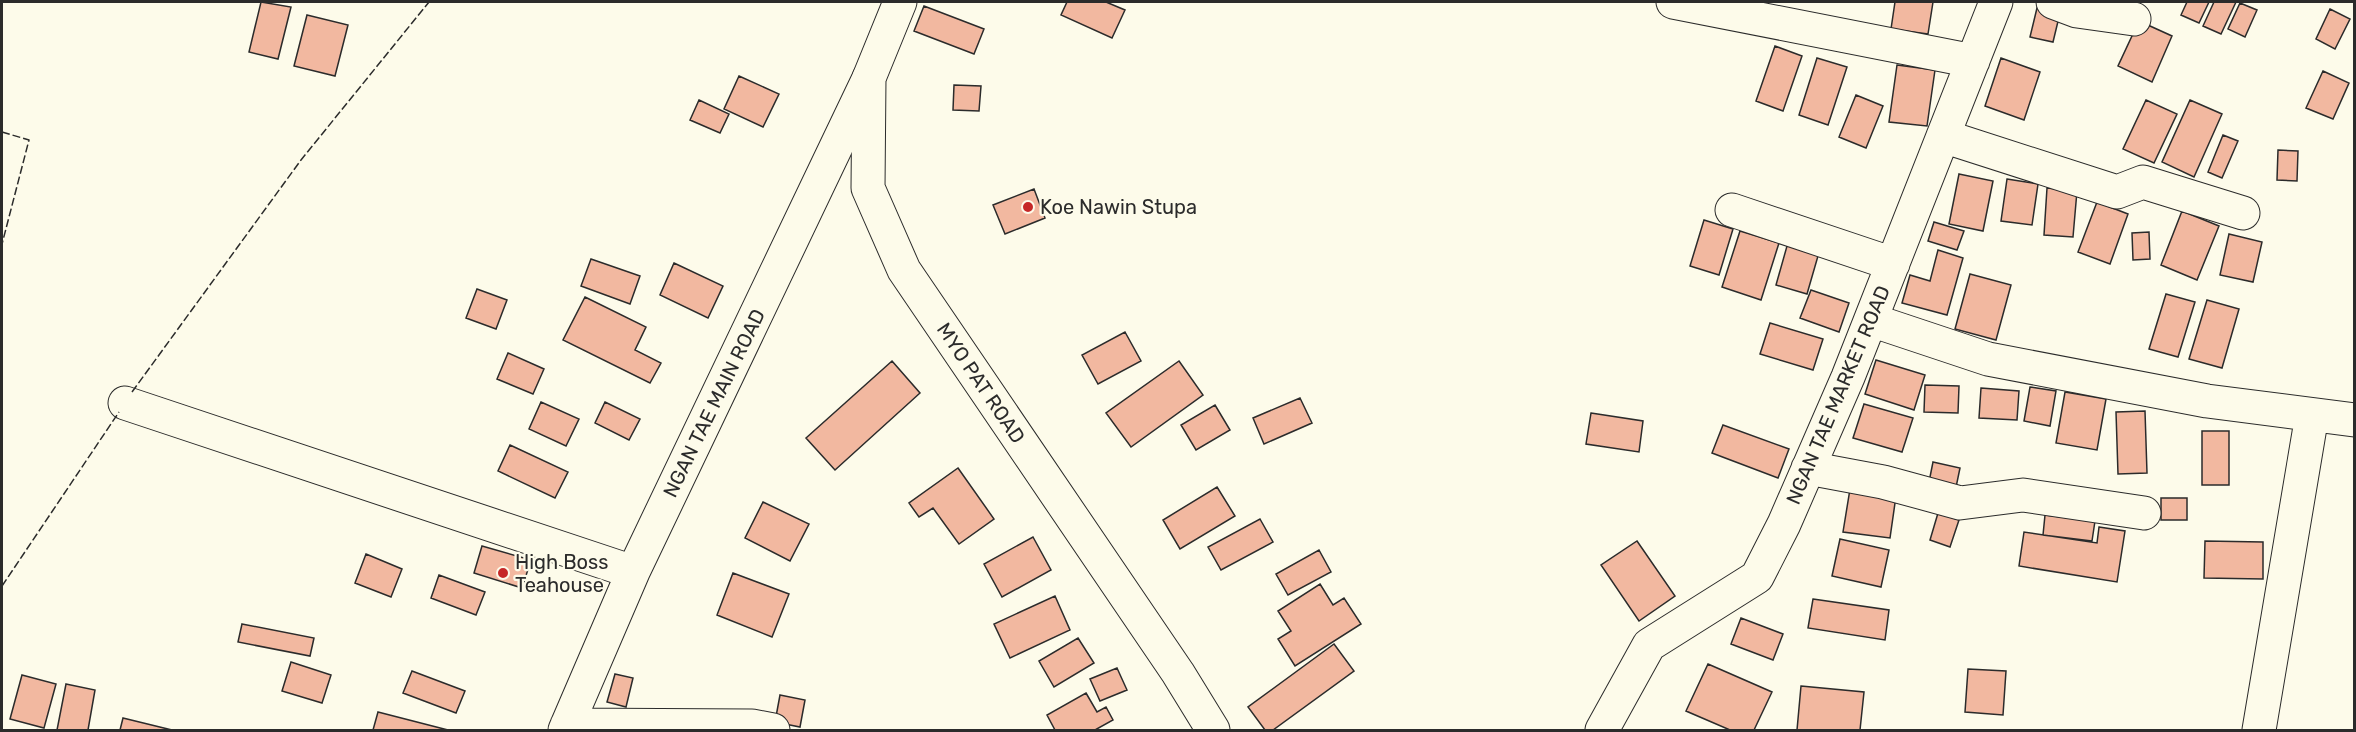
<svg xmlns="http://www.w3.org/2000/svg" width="2356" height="732" viewBox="0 0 2356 732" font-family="Rubik,sans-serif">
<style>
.building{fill:#f2b8a0;stroke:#2b2b2b;stroke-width:1.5}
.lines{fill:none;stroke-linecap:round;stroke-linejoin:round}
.minor-casing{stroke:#2b2b2b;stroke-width:35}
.major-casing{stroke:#2b2b2b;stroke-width:35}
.minor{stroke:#fdfbea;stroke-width:33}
.major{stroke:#fdfbea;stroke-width:33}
.fence{stroke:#2b2b2b;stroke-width:1.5;stroke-dasharray:8 3;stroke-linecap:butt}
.poi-dot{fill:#c62828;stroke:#fdfbea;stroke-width:2}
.labels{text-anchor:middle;stroke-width:4.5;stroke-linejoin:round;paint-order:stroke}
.poi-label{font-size:20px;fill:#2b2b2b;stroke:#fdfbea;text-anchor:start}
.street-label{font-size:20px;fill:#2b2b2b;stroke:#fdfbea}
</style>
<rect width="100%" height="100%" fill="#fdfbea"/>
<path class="building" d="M 261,2 L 291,7 L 278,59 L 249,52 Z
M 1067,2 L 1106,2 L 1125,10 L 1112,38 L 1061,15 Z
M 1895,2 L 1933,2 L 1928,34 L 1891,29 Z
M 2187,2 L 2209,2 L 2199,23 L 2181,15 Z
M 2214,2 L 2236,2 L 2221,34 L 2203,26 Z
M 2240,3 L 2257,10 L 2245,37 L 2228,29 Z
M 924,6 L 984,29 L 974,54 L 914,31 Z
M 2037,8 L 2060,13 L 2053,42 L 2030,37 Z
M 2330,9 L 2350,19 L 2335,49 L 2316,39 Z
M 307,15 L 348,25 L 335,76 L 294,66 Z
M 2139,21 L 2172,36 L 2152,82 L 2118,66 Z
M 1775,46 L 1802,56 L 1783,111 L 1756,101 Z
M 1817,58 L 1847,67 L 1828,125 L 1799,115 Z
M 2001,58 L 2040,72 L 2024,120 L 1985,106 Z
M 1897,65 L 1935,70 L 1927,126 L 1889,122 Z
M 2323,71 L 2349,83 L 2333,119 L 2306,108 Z
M 739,76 L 779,94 L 763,127 L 724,109 Z
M 954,85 L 981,86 L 979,111 L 953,110 Z
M 1856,95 L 1883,106 L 1866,148 L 1839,137 Z
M 699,100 L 729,114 L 720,133 L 690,120 Z
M 2146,100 L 2177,114 L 2154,163 L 2123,149 Z
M 2190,100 L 2222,114 L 2194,177 L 2162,162 Z
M 2223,135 L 2238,141 L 2222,178 L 2208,172 Z
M 2278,150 L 2298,151 L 2297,181 L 2277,180 Z
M 1959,174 L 1993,181 L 1983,231 L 1949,224 Z
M 2007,179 L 2038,184 L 2032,225 L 2001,221 Z
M 2047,188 L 2077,191 L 2073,237 L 2044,235 Z
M 1034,189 L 1045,218 L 1005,234 L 993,205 Z
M 2097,202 L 2128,214 L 2110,264 L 2078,252 Z
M 2182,211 L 2219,226 L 2197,280 L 2161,265 Z
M 1704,220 L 1733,229 L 1719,275 L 1690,266 Z
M 1934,222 L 1964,231 L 1957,250 L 1928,241 Z
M 1740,231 L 1779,243 L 1761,300 L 1722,287 Z
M 2149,232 L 2150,259 L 2133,260 L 2132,233 Z
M 2229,234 L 2262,242 L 2253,282 L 2220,275 Z
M 1789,239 L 1820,249 L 1807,294 L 1776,285 Z
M 1938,250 L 1963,258 L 1947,315 L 1902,303 L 1910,275 L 1930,281 Z
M 591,259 L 640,276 L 630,304 L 581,286 Z
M 674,263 L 723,286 L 708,318 L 660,295 Z
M 1970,274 L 2011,285 L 1996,340 L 1955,329 Z
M 477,289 L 507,300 L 496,329 L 466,318 Z
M 1811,290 L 1849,303 L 1839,332 L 1800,318 Z
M 2166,294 L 2195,302 L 2178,357 L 2149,349 Z
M 585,297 L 646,327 L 635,350 L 661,363 L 650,383 L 563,340 Z
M 2207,300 L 2239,309 L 2222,368 L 2189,359 Z
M 1770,323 L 1823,339 L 1813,370 L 1760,354 Z
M 1125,332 L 1141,361 L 1098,384 L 1082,355 Z
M 508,353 L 544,369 L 533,394 L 497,379 Z
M 1876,360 L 1925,375 L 1914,410 L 1865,394 Z
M 892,361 L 920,393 L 835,470 L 806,438 Z
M 1179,361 L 1203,395 L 1131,447 L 1106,413 Z
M 1925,385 L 1959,386 L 1958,413 L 1924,412 Z
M 2030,387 L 2056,391 L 2050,426 L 2024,421 Z
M 1981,388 L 2019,391 L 2017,420 L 1979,418 Z
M 2065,392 L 2106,399 L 2097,450 L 2056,443 Z
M 1300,398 L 1312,423 L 1264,444 L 1253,418 Z
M 541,402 L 579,419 L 566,446 L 529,429 Z
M 605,402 L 640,419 L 629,440 L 595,423 Z
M 1864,404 L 1913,418 L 1902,452 L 1853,438 Z
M 1215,405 L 1230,430 L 1196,450 L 1181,425 Z
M 2145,411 L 2147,473 L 2118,474 L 2116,412 Z
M 1591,413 L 1643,421 L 1639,452 L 1586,444 Z
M 1723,425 L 1789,449 L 1778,478 L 1712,453 Z
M 2202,431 L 2229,431 L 2229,485 L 2202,485 Z
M 510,445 L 568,472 L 555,498 L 498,471 Z
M 1933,462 L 1960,468 L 1954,497 L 1927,492 Z
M 958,468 L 994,519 L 959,544 L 933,508 L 919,517 L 909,503 Z
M 1217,487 L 1235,516 L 1180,549 L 1163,520 Z
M 1850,489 L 1896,496 L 1890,538 L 1843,532 Z
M 2161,498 L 2187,498 L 2187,520 L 2161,520 Z
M 763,502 L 809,524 L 790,561 L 745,538 Z
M 1938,513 L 1959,520 L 1950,547 L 1930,540 Z
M 2045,515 L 2095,521 L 2092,541 L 2043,535 Z
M 1260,519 L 1273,542 L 1221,570 L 1208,547 Z
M 2099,527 L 2125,531 L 2117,582 L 2019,566 L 2024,532 L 2097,543 Z
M 1033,537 L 1051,570 L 1002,597 L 984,564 Z
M 1840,539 L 1889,550 L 1881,587 L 1832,576 Z
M 1637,541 L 1675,596 L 1639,621 L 1601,565 Z
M 2205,541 L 2263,542 L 2263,579 L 2204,578 Z
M 482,546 L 531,560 L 522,588 L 474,573 Z
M 1319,550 L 1331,572 L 1288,595 L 1276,574 Z
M 366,554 L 402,569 L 391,597 L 355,583 Z
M 733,573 L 789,594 L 772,637 L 717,615 Z
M 439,575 L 485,592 L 476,615 L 431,598 Z
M 1320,584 L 1333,605 L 1344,598 L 1361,624 L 1295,666 L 1278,639 L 1291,631 L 1278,611 Z
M 1055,596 L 1070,630 L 1010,658 L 994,624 Z
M 1813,599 L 1889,610 L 1885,640 L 1808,628 Z
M 1741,618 L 1783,634 L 1773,660 L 1731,644 Z
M 242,624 L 314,638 L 310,656 L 238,642 Z
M 1078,638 L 1094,663 L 1054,687 L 1039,661 Z
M 1334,644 L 1354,671 L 1273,730 L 1265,730 L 1248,707 Z
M 291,662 L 331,675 L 322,703 L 282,691 Z
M 1708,664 L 1772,692 L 1754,730 L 1730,730 L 1686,711 Z
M 1117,668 L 1127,690 L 1100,701 L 1090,679 Z
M 1968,669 L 2006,671 L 2003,715 L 1965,712 Z
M 412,671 L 465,691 L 456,713 L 403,693 Z
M 615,674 L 633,678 L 626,707 L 607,702 Z
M 22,675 L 56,684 L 44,728 L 10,719 Z
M 66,684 L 95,690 L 88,730 L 57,730 Z
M 1801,686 L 1864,692 L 1860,730 L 1797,730 Z
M 1086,693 L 1097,712 L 1106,707 L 1113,720 L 1095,730 L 1055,730 L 1047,715 Z
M 780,695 L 805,700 L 800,727 L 775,722 Z
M 378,712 L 448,730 L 373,730 Z
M 123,718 L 172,730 L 120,730 Z"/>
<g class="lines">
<defs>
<path id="minor" d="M 1673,2 L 1973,61
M 2053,2 L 2077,11 L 2134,19
M 1943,136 L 2117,192 L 2143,182 L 2243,213
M 1732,210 L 1893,264
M 1871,320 L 1988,359 L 2207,401 L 2354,420
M 125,403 L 633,572
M 1808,468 L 1883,482 L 1960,503 L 2023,495 L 2144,513
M 567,725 L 752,726 L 773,730
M 565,730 L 633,572 L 869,78
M 1602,730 L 1649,645 L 1757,577 L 1784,524 L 1848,377 L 1996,2
M 2259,730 L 2312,415"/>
<path id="major" d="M 900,2 L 869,78 L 868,188 L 904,270 L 1178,673 L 1213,730"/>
</defs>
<use href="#minor" class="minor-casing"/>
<use href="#major" class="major-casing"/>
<use href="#minor" class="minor"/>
<use href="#major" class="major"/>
<path class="fence" d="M 2,132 L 29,140 L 2,244
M 132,392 L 301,160 L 429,2
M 2,586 L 119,412"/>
</g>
<g class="poi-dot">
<circle cx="1028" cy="207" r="6"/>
<circle cx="503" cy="573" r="6"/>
</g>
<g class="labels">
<g class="poi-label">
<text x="1040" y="214">Koe Nawin Stupa</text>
<text x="515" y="569">High Boss<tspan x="515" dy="23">Teahouse</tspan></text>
</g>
<g class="street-label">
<text transform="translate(981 383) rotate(56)" y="7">MYO PAT ROAD</text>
<text transform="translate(1838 395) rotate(-67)" y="7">NGAN TAE MARKET ROAD</text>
<text transform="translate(714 403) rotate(-64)" y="7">NGAN TAE MAIN ROAD</text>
</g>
</g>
<rect width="2356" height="732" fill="none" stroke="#2b2b2b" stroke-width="6"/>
</svg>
